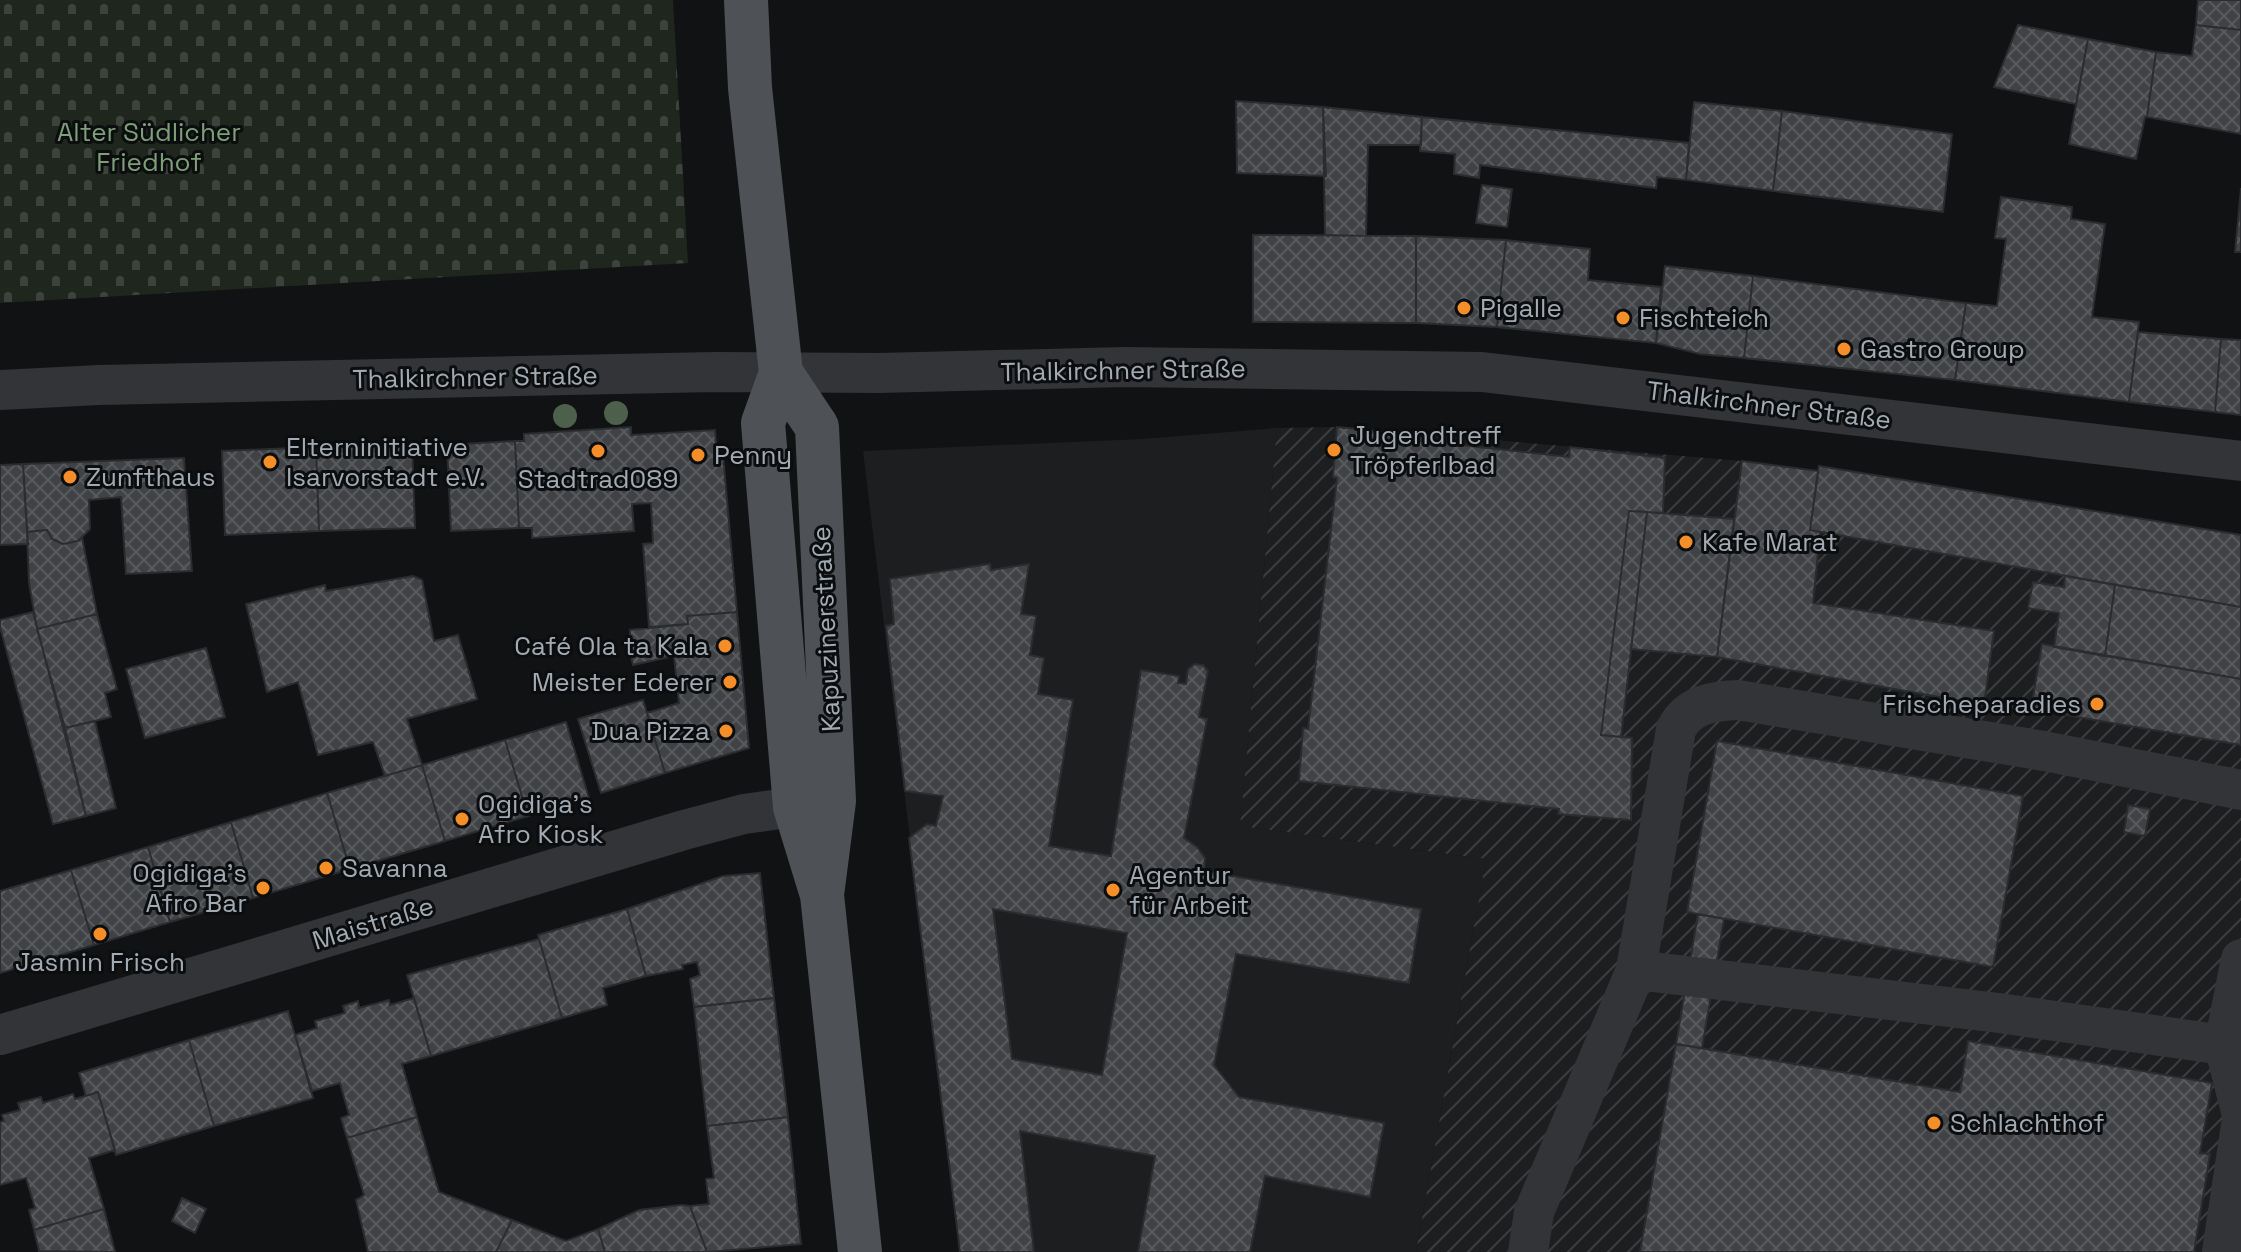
<svg xmlns="http://www.w3.org/2000/svg" width="2241" height="1252" viewBox="0 0 2241 1252" font-family="'Space Grotesk',sans-serif">
<style>
.built{fill:#1d1e20}
.industrial{fill:url(#industrial-furrows)}
.cemetery{fill:url(#cemetery-stones)}
.building{fill:url(#building-cross-hatch);stroke:#2b2c2f;stroke-width:2;fill-rule:evenodd}
.lines{fill:none;stroke-linecap:round;stroke-linejoin:round}
.minor{stroke:#323438;stroke-width:40}
.major{stroke:#4e5257;stroke-width:44}
.tree{fill:#4c604b}
.poi-dot{fill:#f48e28;stroke:#0c0d0e;stroke-width:3}
.labels{text-anchor:middle;stroke-width:6;stroke-linejoin:round;paint-order:stroke}
.park-label{font-size:26px;fill:#7d9f79;stroke:#0c0d0e}
.poi-label{font-size:26px;fill:#a2abb4;stroke:#0c0d0e;text-anchor:start}
.street-label{font-size:26px;fill:#a2abb4;stroke:#0c0d0e}
</style>
<defs>
<pattern id="industrial-furrows" width="10" height="10" patternUnits="userSpaceOnUse" patternTransform="scale(2)"><rect width="10" height="10" fill="#1d1e20"/><path d="M-1 1l2-2M0 10L10 0M9 11l2-2" fill="none" stroke="#3b3c3e"/></pattern>
<pattern id="cemetery-stones" width="16" height="16" patternUnits="userSpaceOnUse" patternTransform="scale(2)"><rect width="16" height="16" fill="#1e261e"/><path d="M2 7V4a2 2 0 0 1 4 0v3zM10 15v-3a2 2 0 0 1 4 0v3z" fill="#3c433c"/></pattern>
<pattern id="building-cross-hatch" width="8" height="8" patternUnits="userSpaceOnUse" patternTransform="scale(2)"><rect width="8" height="8" fill="#404246"/><path d="M0 0l8 8M0 8l8-8" fill="none" stroke="#585b5e"/></pattern>
</defs>
<rect width="100%" height="100%" fill="#111213"/>
<path class="built" d="M 1277,428 L 1240,826 L 1486,859 L 1416,1252 L 960,1252 L 863,451 L 1142,439 Z"/>
<path class="industrial" d="M 1337,427 L 1742,461 L 1817,471 L 1819,466 L 2241,535 L 2241,1252 L 1416,1252 L 1486,859 L 1240,826 L 1277,428 Z"/>
<path class="cemetery" d="M 0,0 L 673,0 L 688,263 L 0,303 Z"/>
<path class="building" d="M 2198,0 L 2241,0 L 2241,30 L 2196,25 Z
M 2018,25 L 2088,39 L 2076,104 L 1994,87 Z
M 2196,25 L 2241,30 L 2241,134 L 2147,117 L 2156,52 L 2192,56 Z
M 2088,39 L 2156,52 L 2147,117 L 2145,117 L 2136,159 L 2069,144 Z
M 1236,101 L 1323,107 L 1326,176 L 1237,173 Z
M 1694,102 L 1782,111 L 1773,191 L 1686,180 Z
M 1323,107 L 1422,117 L 1421,145 L 1368,145 L 1366,236 L 1325,235 Z
M 1782,111 L 1952,134 L 1943,212 L 1773,191 Z
M 1422,117 L 1689,143 L 1686,180 L 1657,177 L 1656,188 L 1480,165 L 1479,178 L 1454,174 L 1455,154 L 1420,151 Z
M 1482,185 L 1512,189 L 1507,227 L 1476,223 Z
M 2241,188 L 2241,252 L 2235,252 Z
M 2001,197 L 2072,207 L 2071,219 L 2105,224 L 2092,317 L 2139,322 L 2129,402 L 1955,380 L 1966,303 L 1997,306 L 2006,239 L 1995,238 Z
M 1253,235 L 1416,236 L 1416,323 L 1253,322 Z
M 1416,236 L 1506,240 L 1497,327 L 1416,323 Z
M 1506,240 L 1590,249 L 1588,280 L 1661,287 L 1656,343 L 1497,327 Z
M 1665,266 L 1753,276 L 1744,358 L 1700,354 L 1656,343 Z
M 1753,276 L 1966,303 L 1955,380 L 1744,358 Z
M 2138,332 L 2221,339 L 2215,412 L 2129,402 Z
M 2221,339 L 2241,340 L 2241,415 L 2215,412 Z
M 631,427 L 631,435 L 715,430 L 717,456 L 723,455 L 737,612 L 687,616 L 688,624 L 649,627 L 643,544 L 653,543 L 651,503 L 632,504 L 634,531 L 532,538 L 532,528 L 519,528 L 515,441 L 524,441 L 524,434 Z
M 1337,427 L 1407,434 L 1407,439 L 1569,457 L 1570,447 L 1665,458 L 1663,513 L 1629,511 L 1601,735 L 1632,738 L 1631,820 L 1558,814 L 1559,809 L 1299,781 L 1303,728 L 1308,729 L 1337,478 L 1333,477 Z
M 515,441 L 519,528 L 451,531 L 447,445 Z
M 412,443 L 415,528 L 319,531 L 316,447 Z
M 316,447 L 319,531 L 225,535 L 222,451 Z
M 184,458 L 192,571 L 126,574 L 121,497 L 89,500 L 90,529 L 78,541 L 63,544 L 52,539 L 47,530 L 27,532 L 23,464 Z
M 1742,461 L 1818,471 L 1810,530 L 1820,532 L 1813,603 L 1994,631 L 1984,705 L 1717,657 Z
M 23,464 L 28,544 L 0,545 L 0,465 Z
M 1819,466 L 2241,535 L 2241,607 L 1810,530 Z
M 1629,511 L 1647,512 L 1621,737 L 1601,735 Z
M 1647,512 L 1734,519 L 1717,657 L 1631,649 Z
M 47,530 L 52,539 L 63,544 L 78,541 L 82,537 L 97,614 L 37,629 L 29,583 L 27,532 Z
M 990,564 L 991,570 L 1029,564 L 1021,614 L 1036,616 L 1030,655 L 1044,658 L 1038,694 L 1073,700 L 1049,846 L 1111,856 L 1141,670 L 1179,676 L 1178,683 L 1186,684 L 1188,669 L 1195,664 L 1203,665 L 1208,671 L 1199,717 L 1207,719 L 1184,838 L 1197,847 L 1205,858 L 1204,871 L 1421,909 L 1409,983 L 1236,954 L 1214,1065 L 1239,1097 L 1384,1123 L 1370,1197 L 1265,1176 L 1250,1252 L 1138,1252 L 1155,1156 L 1020,1131 L 1034,1252 L 960,1252 L 909,838 L 927,824 L 936,826 L 943,796 L 905,791 L 886,626 L 894,624 L 890,579 ZM 993,909 L 1127,933 L 1102,1075 L 1012,1059 Z
M 413,576 L 422,580 L 434,641 L 458,635 L 477,699 L 407,719 L 422,765 L 385,776 L 373,742 L 318,755 L 298,682 L 267,692 L 246,604 L 325,585 L 326,591 Z
M 2065,576 L 2115,585 L 2105,656 L 2054,647 L 2059,613 L 2028,608 L 2033,582 L 2064,587 Z
M 2115,585 L 2241,607 L 2241,679 L 2105,656 Z
M 33,612 L 86,816 L 53,824 L 0,627 L 0,620 Z
M 737,612 L 749,748 L 665,773 L 647,713 L 679,703 L 674,656 L 633,665 L 627,638 L 630,636 L 630,630 L 688,624 L 687,616 Z
M 97,614 L 117,689 L 105,693 L 111,717 L 65,728 L 37,629 Z
M 2042,644 L 2241,679 L 2241,745 L 2031,709 Z
M 206,648 L 225,717 L 145,738 L 126,669 Z
M 643,700 L 665,773 L 601,793 L 578,719 Z
M 95,721 L 116,808 L 86,816 L 65,728 Z
M 566,722 L 589,798 L 528,816 L 505,740 Z
M 505,740 L 528,816 L 445,841 L 422,765 Z
M 1717,741 L 2023,796 L 1993,967 L 1687,912 Z
M 422,765 L 445,841 L 350,869 L 327,793 Z
M 327,793 L 350,869 L 253,898 L 231,822 Z
M 2128,805 L 2150,809 L 2145,836 L 2124,832 Z
M 231,822 L 253,898 L 170,922 L 148,847 Z
M 148,847 L 170,922 L 94,945 L 71,870 Z
M 71,870 L 94,945 L 0,973 L 0,891 Z
M 760,873 L 774,998 L 694,1007 L 690,979 L 700,975 L 697,962 L 682,965 L 683,969 L 646,976 L 627,909 L 723,876 Z
M 627,909 L 646,976 L 603,988 L 607,1005 L 562,1018 L 538,935 Z
M 1698,914 L 1724,919 L 1702,1048 L 1676,1044 Z
M 539,939 L 562,1018 L 431,1056 L 407,975 Z
M 414,998 L 431,1056 L 402,1064 L 417,1117 L 347,1138 L 341,1118 L 349,1115 L 340,1083 L 312,1091 L 295,1035 L 317,1028 L 315,1021 L 345,1013 L 343,1006 L 358,1001 L 359,1008 L 389,1000 L 390,1005 Z
M 774,998 L 788,1117 L 707,1126 L 694,1007 Z
M 288,1011 L 313,1098 L 214,1126 L 189,1040 Z
M 189,1040 L 214,1126 L 116,1155 L 98,1092 L 86,1096 L 79,1073 Z
M 1968,1041 L 2212,1083 L 2200,1153 L 2210,1154 L 2194,1252 L 1640,1252 L 1676,1044 L 1960,1092 Z
M 98,1092 L 115,1150 L 89,1158 L 104,1209 L 34,1230 L 29,1210 L 35,1208 L 26,1178 L 0,1185 L 0,1122 L 4,1121 L 2,1115 L 20,1110 L 18,1103 L 41,1097 L 43,1103 L 73,1094 L 75,1099 Z
M 417,1117 L 439,1192 L 512,1220 L 496,1252 L 368,1252 L 356,1200 L 364,1195 L 347,1138 Z
M 788,1117 L 801,1244 L 707,1252 L 690,1206 L 709,1204 L 706,1179 L 714,1178 L 707,1126 Z
M 182,1198 L 206,1209 L 195,1233 L 172,1221 Z
M 681,1205 L 690,1206 L 707,1252 L 605,1252 L 598,1229 L 639,1210 Z
M 104,1209 L 115,1252 L 39,1251 L 34,1230 Z
M 512,1220 L 566,1241 L 598,1229 L 605,1252 L 496,1252 Z"/>
<g class="lines">
<path class="minor" d="M 0,390 L 99,385 L 715,372 L 879,373 L 1124,367 L 1482,372 L 2241,461
M 2241,959 L 2224,1045 L 2241,1111
M 1636,970 L 1999,1013 L 2224,1045
M 0,1035 L 684,830 L 744,814 L 795,807
M 1528,1252 L 1534,1212 L 1636,970 L 1676,729 C 1689,704 1713,701 1738,700 L 2044,751 L 2241,790
M 2222,1252 L 2241,1125"/>
<path class="major" d="M 746,0 L 750,88 L 781,373 L 817,427 L 834,801 L 822,895
M 781,373 L 763,423 L 795,807 L 822,895 L 860,1252"/>
</g>
<g class="tree">
<circle cx="616" cy="413" r="12"/>
<circle cx="565" cy="416" r="12"/>
</g>
<g class="poi-dot">
<circle cx="1464" cy="308" r="8"/>
<circle cx="1623" cy="318" r="8"/>
<circle cx="1844" cy="349" r="8"/>
<circle cx="1334" cy="450" r="8"/>
<circle cx="598" cy="451" r="8"/>
<circle cx="698" cy="455" r="8"/>
<circle cx="270" cy="462" r="8"/>
<circle cx="70" cy="477" r="8"/>
<circle cx="1686" cy="542" r="8"/>
<circle cx="725" cy="646" r="8"/>
<circle cx="730" cy="682" r="8"/>
<circle cx="2097" cy="704" r="8"/>
<circle cx="726" cy="731" r="8"/>
<circle cx="462" cy="819" r="8"/>
<circle cx="326" cy="868" r="8"/>
<circle cx="263" cy="888" r="8"/>
<circle cx="1113" cy="890" r="8"/>
<circle cx="100" cy="934" r="8"/>
<circle cx="1934" cy="1123" r="8"/>
</g>
<g class="labels">
<g class="park-label">
<text x="149" y="141">Alter Südlicher<tspan x="149" dy="30">Friedhof</tspan></text>
</g>
<g class="poi-label">
<text x="1480" y="317">Pigalle</text>
<text x="1639" y="327">Fischteich</text>
<text x="1860" y="358">Gastro Group</text>
<text x="1350" y="444">Jugendtreff<tspan x="1350" dy="30">Tröpferlbad</tspan></text>
<text x="286" y="456">Elterninitiative<tspan x="286" dy="30">Isarvorstadt e.V.</tspan></text>
<text x="714" y="464">Penny</text>
<text x="86" y="486">Zunfthaus</text>
<text x="598" y="488" text-anchor="middle">Stadtrad089</text>
<text x="1702" y="551">Kafe Marat</text>
<text x="709" y="655" text-anchor="end">Café Ola ta Kala</text>
<text x="714" y="691" text-anchor="end">Meister Ederer</text>
<text x="2081" y="713" text-anchor="end">Frischeparadies</text>
<text x="710" y="740" text-anchor="end">Dua Pizza</text>
<text x="478" y="813">Ogidiga's<tspan x="478" dy="30">Afro Kiosk</tspan></text>
<text x="342" y="877">Savanna</text>
<text x="247" y="882" text-anchor="end">Ogidiga's<tspan x="247" dy="30">Afro Bar</tspan></text>
<text x="1129" y="884">Agentur<tspan x="1129" dy="30">für Arbeit</tspan></text>
<text x="100" y="971" text-anchor="middle">Jasmin Frisch</text>
<text x="1950" y="1132">Schlachthof</text>
</g>
<g class="street-label">
<text transform="translate(1123 370) rotate(-1)" y="9">Thalkirchner Straße</text>
<text transform="translate(475 377) rotate(-1)" y="9">Thalkirchner Straße</text>
<text transform="translate(1769 405) rotate(7)" y="9">Thalkirchner Straße</text>
<text transform="translate(826 629) rotate(-93)" y="9">Kapuzinerstraße</text>
<text transform="translate(373 923) rotate(-17)" y="9">Maistraße</text>
</g>
</g>
</svg>
